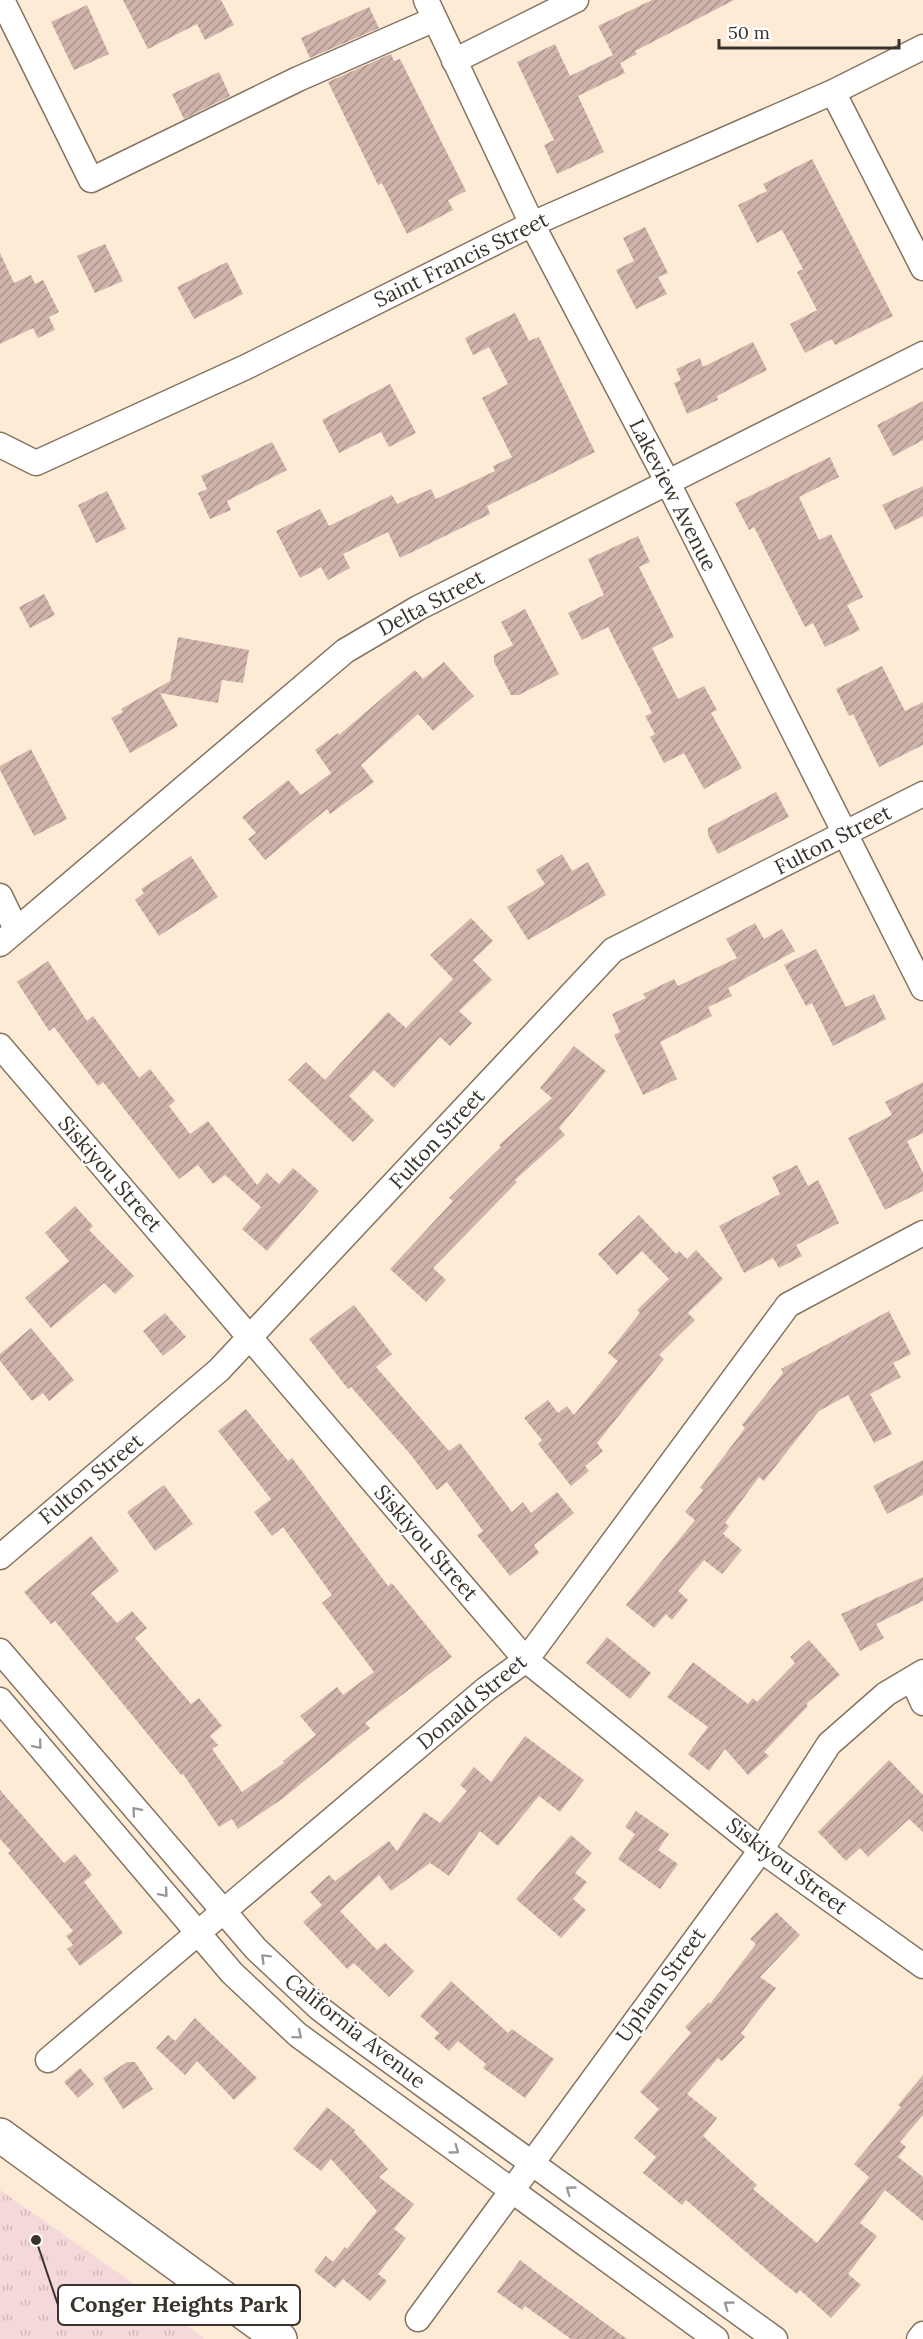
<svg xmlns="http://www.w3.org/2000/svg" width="923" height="2339" viewBox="0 0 923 2339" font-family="Lora,serif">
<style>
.park{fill:url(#park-tufts)}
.building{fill:url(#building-hatch)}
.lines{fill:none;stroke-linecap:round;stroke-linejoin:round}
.street-casing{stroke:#857462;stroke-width:27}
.highway-casing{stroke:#857462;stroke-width:36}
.street{stroke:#fff;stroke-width:24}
.highway{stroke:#fff;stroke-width:33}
.oneway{stroke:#9c9995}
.labels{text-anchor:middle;stroke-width:4.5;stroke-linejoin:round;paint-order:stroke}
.street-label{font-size:21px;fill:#3a332b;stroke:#fff}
.leader{fill:none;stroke:#3a332b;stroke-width:2}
.callout-dot{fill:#3a332b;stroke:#fff;stroke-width:2}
.callout{fill:#fff;stroke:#3a332b;stroke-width:2}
.callout-label{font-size:22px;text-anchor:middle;font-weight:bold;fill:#3a332b}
</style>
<defs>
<pattern id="park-tufts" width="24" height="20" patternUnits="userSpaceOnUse" patternTransform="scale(1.5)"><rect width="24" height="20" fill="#f4d8da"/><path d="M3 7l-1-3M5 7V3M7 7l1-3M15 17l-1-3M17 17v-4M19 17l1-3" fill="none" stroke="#d2babb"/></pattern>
<pattern id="building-hatch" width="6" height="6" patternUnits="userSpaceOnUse" patternTransform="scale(1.5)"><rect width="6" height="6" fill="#d0b4ab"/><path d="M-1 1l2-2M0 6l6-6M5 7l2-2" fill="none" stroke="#aa938b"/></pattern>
</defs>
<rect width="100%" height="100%" fill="#feebd6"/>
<path class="park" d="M 0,2190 L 143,2290 L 205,2339 L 0,2339 Z"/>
<path class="building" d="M 123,0 L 221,0 L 234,25 L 205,40 L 197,24 L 148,49 Z
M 652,0 L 734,0 L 635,51 L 637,54 L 620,63 L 625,73 L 578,96 L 604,152 L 557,174 L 544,145 L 554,140 L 517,62 L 555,44 L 570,76 L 613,55 L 598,26 Z
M 87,5 L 109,54 L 74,70 L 51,22 Z
M 369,7 L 379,28 L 310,58 L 301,38 Z
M 391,54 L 394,61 L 400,59 L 466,191 L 448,200 L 453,210 L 407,234 L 382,183 L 378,185 L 328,82 Z
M 219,72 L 230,96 L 184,119 L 172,94 Z
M 812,159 L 893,316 L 835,345 L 832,339 L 805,353 L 790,324 L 817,310 L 797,272 L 803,269 L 782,230 L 757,243 L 738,205 L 767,191 L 763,184 Z
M 645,227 L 668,273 L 658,277 L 667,294 L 636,309 L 616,270 L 634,261 L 623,238 Z
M 105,244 L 123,281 L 95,293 L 77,256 Z
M 0,253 L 14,283 L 31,275 L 35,284 L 43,280 L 59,312 L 49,317 L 55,330 L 38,338 L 33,328 L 0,344 Z
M 227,262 L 243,294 L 194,319 L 177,287 Z
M 515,313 L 529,341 L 539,337 L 595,452 L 487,506 L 490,514 L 400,558 L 388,532 L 343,554 L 350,568 L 328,580 L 321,567 L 300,578 L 276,531 L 320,509 L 329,526 L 392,495 L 397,504 L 431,489 L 436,499 L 495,471 L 493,466 L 512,457 L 482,398 L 508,384 L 489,347 L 473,355 L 465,338 Z
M 753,342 L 767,370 L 717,396 L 718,400 L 687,414 L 674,383 L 681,380 L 676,369 L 700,358 L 703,367 Z
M 390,384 L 416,433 L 389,447 L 381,432 L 339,453 L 322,420 Z
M 923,401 L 923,440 L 893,456 L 877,425 Z
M 272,442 L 287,470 L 227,501 L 231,510 L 210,519 L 198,493 L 207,489 L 201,476 Z
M 830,457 L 839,477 L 799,497 L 819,540 L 831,534 L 863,597 L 847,605 L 860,630 L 825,647 L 813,623 L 805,627 L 754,527 L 749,530 L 735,503 Z
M 923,486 L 923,516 L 895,530 L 882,505 Z
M 107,491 L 126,529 L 96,543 L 78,505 Z
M 638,536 L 650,562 L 639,567 L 674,637 L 652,648 L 678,699 L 704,686 L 717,710 L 711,713 L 742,768 L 704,789 L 684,753 L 664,763 L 650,737 L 655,734 L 645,716 L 652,713 L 608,627 L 582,640 L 568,613 L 604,595 L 588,559 Z
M 44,594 L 55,615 L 30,628 L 19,607 Z
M 525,609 L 559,674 L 519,695 L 511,695 L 494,662 L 494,655 L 513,645 L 501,622 Z
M 178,637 L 249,650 L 243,683 L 222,680 L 218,703 L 160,693 L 178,726 L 130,753 L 111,718 L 123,712 L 121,709 L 170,681 Z
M 444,662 L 474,696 L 433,731 L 418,714 L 361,765 L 374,782 L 330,814 L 327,809 L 265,860 L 248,839 L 256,833 L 242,817 L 288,780 L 301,795 L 331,773 L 315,750 L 338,733 L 339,735 L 415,670 L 423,679 Z
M 882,666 L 905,711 L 923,702 L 923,745 L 879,767 L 853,714 L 849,716 L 836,689 Z
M 31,749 L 67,819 L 34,836 L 0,770 L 0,766 Z
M 776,792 L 789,817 L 718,854 L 708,835 L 708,828 Z
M 562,854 L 572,871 L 588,862 L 606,895 L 528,940 L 507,907 L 545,884 L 536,870 Z
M 191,856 L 218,897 L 159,936 L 135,900 L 144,893 L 141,889 Z
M 471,918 L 493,941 L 473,960 L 492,980 L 459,1011 L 472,1023 L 450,1046 L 440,1037 L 394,1088 L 374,1070 L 349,1096 L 374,1120 L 353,1142 L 288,1080 L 306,1062 L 325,1080 L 388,1012 L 406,1028 L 453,979 L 430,955 Z
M 755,923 L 764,939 L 782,929 L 795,951 L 728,988 L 732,996 L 708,1007 L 712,1016 L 660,1042 L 677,1079 L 643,1095 L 614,1035 L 620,1032 L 612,1014 L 646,998 L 643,994 L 674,979 L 678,986 L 737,958 L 726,939 Z
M 816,949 L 846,1007 L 874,994 L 886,1019 L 833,1046 L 812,1003 L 806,1006 L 784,965 Z
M 48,961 L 87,1021 L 93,1016 L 139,1078 L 150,1069 L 175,1101 L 169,1106 L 190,1134 L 208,1121 L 257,1185 L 267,1173 L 279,1184 L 293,1168 L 319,1191 L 267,1251 L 242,1229 L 261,1207 L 225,1175 L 213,1184 L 198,1165 L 179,1179 L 103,1082 L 98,1086 L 54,1027 L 49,1031 L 17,982 Z
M 574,1046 L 606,1071 L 559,1128 L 565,1135 L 515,1180 L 517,1182 L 433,1268 L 446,1280 L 426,1302 L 390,1269 L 453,1201 L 449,1198 L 501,1147 L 499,1145 L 552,1098 L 540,1088 Z
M 923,1082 L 923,1133 L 907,1141 L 923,1173 L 923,1191 L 885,1210 L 848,1138 L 892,1115 L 885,1102 Z
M 797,1165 L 808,1186 L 818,1180 L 839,1223 L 796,1245 L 802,1256 L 779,1268 L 773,1258 L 744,1273 L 719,1226 L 780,1194 L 772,1177 Z
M 75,1206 L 93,1226 L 89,1230 L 134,1276 L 115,1294 L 104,1283 L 51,1328 L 25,1298 L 69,1261 L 45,1233 Z
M 639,1215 L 676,1254 L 679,1251 L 687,1259 L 696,1250 L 723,1279 L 688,1313 L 695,1320 L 659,1355 L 664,1359 L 597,1443 L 603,1451 L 585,1466 L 589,1471 L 571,1486 L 538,1444 L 542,1440 L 524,1418 L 548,1400 L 558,1413 L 567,1406 L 574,1415 L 618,1361 L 608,1353 L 640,1313 L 637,1310 L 669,1279 L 642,1251 L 617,1275 L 598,1254 Z
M 354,1305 L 392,1354 L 376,1367 L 449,1451 L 460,1443 L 512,1512 L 523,1502 L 531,1513 L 557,1492 L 574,1513 L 534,1545 L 539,1553 L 510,1576 L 477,1535 L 483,1531 L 447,1482 L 437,1490 L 411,1455 L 351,1387 L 348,1389 L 309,1339 Z
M 889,1311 L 911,1354 L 893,1363 L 901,1377 L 870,1394 L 892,1434 L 874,1443 L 848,1395 L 819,1411 L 764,1481 L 759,1477 L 725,1523 L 729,1526 L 723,1534 L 742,1550 L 722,1574 L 704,1560 L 678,1591 L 688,1600 L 672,1620 L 666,1614 L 654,1628 L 626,1605 L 695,1520 L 685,1512 L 703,1490 L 700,1488 L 745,1428 L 742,1425 L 783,1373 L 781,1369 Z
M 165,1313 L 186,1337 L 163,1356 L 143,1331 Z
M 31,1328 L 74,1380 L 49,1401 L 43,1393 L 32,1401 L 0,1361 L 0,1354 Z
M 246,1409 L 288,1461 L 292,1458 L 388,1586 L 392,1583 L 452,1657 L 365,1723 L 370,1728 L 334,1757 L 282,1799 L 238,1829 L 232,1819 L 219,1827 L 183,1774 L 181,1775 L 55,1621 L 51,1624 L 24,1592 L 91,1536 L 119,1571 L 91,1593 L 117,1623 L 132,1611 L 147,1628 L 135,1638 L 191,1704 L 199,1698 L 222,1726 L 210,1736 L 218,1745 L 212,1749 L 242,1792 L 284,1763 L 283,1761 L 316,1735 L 300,1716 L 337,1687 L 343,1695 L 374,1672 L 322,1603 L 332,1595 L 283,1527 L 272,1536 L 254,1512 L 271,1499 L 218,1431 Z
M 923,1460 L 923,1495 L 887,1514 L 873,1486 Z
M 164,1485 L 193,1524 L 155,1551 L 127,1512 Z
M 923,1577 L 923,1601 L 876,1624 L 884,1638 L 860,1651 L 841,1614 Z
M 607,1637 L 651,1673 L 630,1699 L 586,1663 Z
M 809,1640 L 840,1675 L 806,1704 L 808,1706 L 764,1752 L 769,1756 L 748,1775 L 725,1749 L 709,1771 L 688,1754 L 708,1727 L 667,1697 L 693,1662 L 748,1704 L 753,1698 L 757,1702 L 795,1663 L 790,1657 Z
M 525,1736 L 584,1780 L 560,1812 L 539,1796 L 498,1846 L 480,1831 L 449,1876 L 430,1863 L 391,1891 L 379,1875 L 340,1911 L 377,1950 L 385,1943 L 414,1971 L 389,1997 L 354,1963 L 347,1969 L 303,1922 L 322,1905 L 310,1892 L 329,1875 L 335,1881 L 389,1841 L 397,1851 L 424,1812 L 440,1823 L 467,1791 L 460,1785 L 474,1767 L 491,1782 Z
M 889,1760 L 923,1795 L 923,1832 L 909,1819 L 868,1857 L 860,1848 L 846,1861 L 818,1832 Z
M 0,1790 L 64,1863 L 75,1854 L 92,1875 L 84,1882 L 123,1933 L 80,1966 L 67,1949 L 73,1945 L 66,1936 L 73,1931 L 8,1853 L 11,1851 L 0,1839 Z
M 636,1811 L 669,1834 L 658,1850 L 678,1864 L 660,1889 L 618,1859 L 635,1834 L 625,1827 Z
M 571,1835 L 592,1853 L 575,1873 L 587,1882 L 573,1899 L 586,1910 L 561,1938 L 516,1899 Z
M 776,1912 L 800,1935 L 760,1977 L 776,1988 L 741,2033 L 745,2037 L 722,2061 L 718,2058 L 687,2094 L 717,2118 L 703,2136 L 757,2185 L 753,2189 L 817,2243 L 869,2177 L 854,2164 L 901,2107 L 898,2105 L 923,2075 L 923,2115 L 900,2142 L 906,2147 L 898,2157 L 923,2177 L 923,2221 L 885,2190 L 860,2223 L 877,2236 L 848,2274 L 861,2285 L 831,2318 L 800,2290 L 797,2294 L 767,2270 L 686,2200 L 682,2205 L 643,2173 L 656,2157 L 634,2138 L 659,2109 L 640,2092 L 691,2033 L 685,2027 L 709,2002 L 710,2004 L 756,1944 L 750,1939 Z
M 451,1981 L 508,2033 L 512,2029 L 554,2059 L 525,2098 L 483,2068 L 486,2064 L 458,2041 L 449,2051 L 434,2038 L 439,2033 L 420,2016 Z
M 195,2018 L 257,2078 L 234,2100 L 197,2061 L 185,2075 L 156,2048 L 168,2035 L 175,2041 Z
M 127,2062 L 135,2062 L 153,2089 L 123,2109 L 103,2078 Z
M 80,2068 L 94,2084 L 78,2098 L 64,2082 Z
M 327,2107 L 355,2130 L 354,2132 L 388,2169 L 379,2177 L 414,2204 L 394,2229 L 406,2238 L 378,2274 L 387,2281 L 370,2301 L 343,2279 L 335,2288 L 314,2271 L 326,2256 L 333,2262 L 345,2247 L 347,2249 L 377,2211 L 331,2159 L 321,2171 L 293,2149 Z
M 520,2260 L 545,2279 L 627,2339 L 571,2339 L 525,2306 L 522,2310 L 497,2292 Z"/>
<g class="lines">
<defs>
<path id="street" d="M 2,0 L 91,180 L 298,79 L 435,19
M 426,0 L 532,224 L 667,481 L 923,988
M 454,61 L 576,0
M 833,92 L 923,268
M 0,445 L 36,463 L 246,367 L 532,224 L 833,92 L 923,47
M 0,896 L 16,929
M 0,944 L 345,651 L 418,608 L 923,354
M 0,1046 L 526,1660 L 761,1850 L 923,1966
M 0,1557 L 219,1370 L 613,950 L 923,794
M 0,1651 L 256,1949 L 319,2008 L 353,2034 L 775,2339
M 912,1679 L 923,1703
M 0,1700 L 232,1973 L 298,2035 L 716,2339
M 48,2060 L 486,1689 L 526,1660 L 788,1305 L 923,1233
M 418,2319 L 761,1850 L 829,1744 L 886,1694 L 923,1672
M 919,2339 L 923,2334"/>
<path id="highway" d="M 0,2135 L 280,2339"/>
</defs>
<use href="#street" class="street-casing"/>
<use href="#highway" class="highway-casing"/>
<use href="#street" class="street"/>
<use href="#highway" class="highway"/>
</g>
<defs><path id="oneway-chevron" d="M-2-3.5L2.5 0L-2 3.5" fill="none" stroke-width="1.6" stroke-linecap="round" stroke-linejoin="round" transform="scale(1.5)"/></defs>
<g class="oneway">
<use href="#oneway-chevron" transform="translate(38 1745) rotate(50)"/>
<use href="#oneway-chevron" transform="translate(136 1811) rotate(-130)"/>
<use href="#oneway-chevron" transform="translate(164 1893) rotate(50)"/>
<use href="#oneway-chevron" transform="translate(265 1958) rotate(-135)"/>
<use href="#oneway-chevron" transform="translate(298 2035) rotate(40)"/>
<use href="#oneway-chevron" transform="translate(455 2150) rotate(36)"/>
<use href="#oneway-chevron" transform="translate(570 2190) rotate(-144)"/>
<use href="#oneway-chevron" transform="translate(728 2305) rotate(-144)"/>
</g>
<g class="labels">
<g class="street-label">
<text transform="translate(461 260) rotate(-26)" y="7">Saint Francis Street</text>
<text transform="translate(673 495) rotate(63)" y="7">Lakeview Avenue</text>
<text transform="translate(431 603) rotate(-28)" y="7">Delta Street</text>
<text transform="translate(833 840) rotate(-27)" y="7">Fulton Street</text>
<text transform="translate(437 1139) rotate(-47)" y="7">Fulton Street</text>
<text transform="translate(110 1174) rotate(49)" y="7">Siskiyou Street</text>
<text transform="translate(91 1479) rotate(-40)" y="7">Fulton Street</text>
<text transform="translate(426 1543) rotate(49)" y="7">Siskiyou Street</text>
<text transform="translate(472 1702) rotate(-40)" y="7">Donald Street</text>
<text transform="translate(787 1866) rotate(37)" y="7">Siskiyou Street</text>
<text transform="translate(661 1985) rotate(-54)" y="7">Upham Street</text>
<text transform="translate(355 2031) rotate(38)" y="7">California Avenue</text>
</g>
</g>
<path class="leader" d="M36 2240L58 2305"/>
<circle class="callout-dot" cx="36" cy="2240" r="6"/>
<rect class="callout" x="58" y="2285" width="242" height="40" rx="6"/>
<g class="callout-label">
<text x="179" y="2312">Conger Heights Park</text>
</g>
<path d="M719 39v9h180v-9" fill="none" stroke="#3a332b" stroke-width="3"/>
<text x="728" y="39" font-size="18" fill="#3a332b" stroke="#ffffff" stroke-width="4.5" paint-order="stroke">50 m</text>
</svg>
